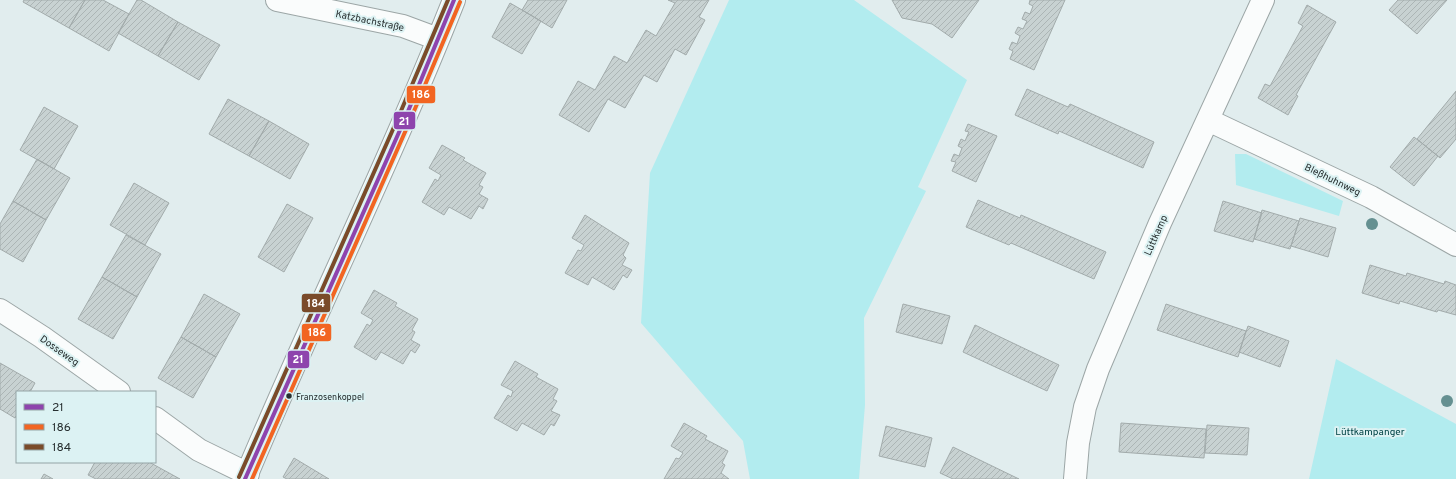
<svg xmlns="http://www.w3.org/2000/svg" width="1456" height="479" viewBox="0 0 1456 479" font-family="Overpass,sans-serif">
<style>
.green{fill:#b2ecef}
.building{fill:url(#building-hatch);stroke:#a2abab}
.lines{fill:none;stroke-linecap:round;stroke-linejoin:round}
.minor-casing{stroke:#9ca6a6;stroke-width:24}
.minor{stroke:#fafcfc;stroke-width:22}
.bus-1-casing{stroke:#dcf2f3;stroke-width:7}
.bus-2-casing{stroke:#dcf2f3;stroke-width:7}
.bus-3-casing{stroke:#dcf2f3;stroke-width:7}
.bus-1{stroke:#8e44ad;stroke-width:4}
.bus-2{stroke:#f26522;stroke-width:4}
.bus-3{stroke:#7a4b2a;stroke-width:4}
.tree{fill:#659091}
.bus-dot{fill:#272f30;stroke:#dcf2f3;stroke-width:1.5}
.labels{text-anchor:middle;stroke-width:4;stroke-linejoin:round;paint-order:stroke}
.bus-label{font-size:9px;fill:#272f30;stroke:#dcf2f3;text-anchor:start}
.street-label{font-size:10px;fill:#272f30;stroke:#dcf2f3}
.park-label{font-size:10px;fill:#004345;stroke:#dcf2f3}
.line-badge{stroke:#dcf2f3;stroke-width:1.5}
.badge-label{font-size:11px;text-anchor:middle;font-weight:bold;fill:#fff}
</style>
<defs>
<pattern id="building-hatch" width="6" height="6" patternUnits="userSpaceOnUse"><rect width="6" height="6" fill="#c8d2d2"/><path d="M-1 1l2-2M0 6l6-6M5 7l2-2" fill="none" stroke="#acb5b5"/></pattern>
</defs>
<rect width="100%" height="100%" fill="#e1edee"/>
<path class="green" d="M 729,0 L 854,0 L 967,80 L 918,187 L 926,191 L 864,318 L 865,405 L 859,479 L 750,479 L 743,441 L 641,323 L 650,173 Z
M 1235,154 L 1246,154 L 1343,201 L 1339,216 L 1236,185 Z
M 1336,359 L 1456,424 L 1456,479 L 1309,479 Z"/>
<path class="building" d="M 24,0 L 85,0 L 69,28 L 23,2 Z
M 85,0 L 103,0 L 129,14 L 109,51 L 69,28 Z
M 137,0 L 141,0 L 178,22 L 158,56 L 118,33 Z
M 528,0 L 567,0 L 552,28 L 522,10 Z
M 668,0 L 709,0 L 699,17 L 705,20 L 686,55 L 675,49 L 657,82 L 644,75 L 625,108 L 608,99 L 589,132 L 559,115 L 578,81 L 595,90 L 614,56 L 627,63 L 646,30 L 656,36 L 675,3 Z
M 892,0 L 979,0 L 952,38 L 932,24 L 902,18 Z
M 1030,0 L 1065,0 L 1034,70 L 1010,59 L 1013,51 L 1009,49 L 1012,42 L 1017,44 L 1020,36 L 1015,33 L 1018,27 L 1023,29 L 1027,21 L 1022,19 L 1025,12 L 1030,14 L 1033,6 L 1029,4 Z
M 1398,0 L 1447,0 L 1417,34 L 1389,10 Z
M 510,3 L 541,21 L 522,54 L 492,37 Z
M 1307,5 L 1336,22 L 1296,95 L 1298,96 L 1288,115 L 1258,98 L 1265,84 L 1270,86 L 1303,26 L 1298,23 Z
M 178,22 L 220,45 L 199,80 L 158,56 Z
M 1027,89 L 1068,107 L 1070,104 L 1154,142 L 1143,168 L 1059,131 L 1058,134 L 1015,115 Z
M 1456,91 L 1456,139 L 1440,158 L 1417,139 Z
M 228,99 L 269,121 L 249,156 L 209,134 Z
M 44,107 L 78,126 L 54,169 L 20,150 Z
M 269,121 L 309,144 L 290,179 L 249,156 Z
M 968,124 L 997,136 L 976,182 L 952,171 L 956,162 L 951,161 L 954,154 L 959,156 L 962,148 L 958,146 L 961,139 L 965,141 L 969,132 L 965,131 Z
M 1414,137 L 1438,156 L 1414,186 L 1390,167 Z
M 442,145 L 465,158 L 463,160 L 486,173 L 479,185 L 483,187 L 479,194 L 488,199 L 483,209 L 479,206 L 471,219 L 449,207 L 444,215 L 422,202 L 435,179 L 438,181 L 441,175 L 429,168 Z
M 37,159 L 70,178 L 46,220 L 13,201 Z
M 134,183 L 169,203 L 145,245 L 110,225 Z
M 978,200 L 1020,218 L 1021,215 L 1106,252 L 1094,279 L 1011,243 L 1009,245 L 966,227 Z
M 13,201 L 46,220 L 23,262 L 0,249 L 0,224 Z
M 1223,201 L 1262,213 L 1253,242 L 1214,231 Z
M 287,204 L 313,218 L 284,272 L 258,257 Z
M 1262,210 L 1299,221 L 1290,249 L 1254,239 Z
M 585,215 L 629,243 L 623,255 L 626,258 L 622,265 L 632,270 L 627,278 L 623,275 L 614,290 L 592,277 L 588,285 L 565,273 L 578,250 L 581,251 L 584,245 L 572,238 Z
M 1300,218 L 1336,228 L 1328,257 L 1291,246 Z
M 126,235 L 161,254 L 137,297 L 102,277 Z
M 1370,265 L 1406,276 L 1407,273 L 1444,284 L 1445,281 L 1456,285 L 1456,315 L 1438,310 L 1437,312 L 1400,301 L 1399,304 L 1362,293 Z
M 102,277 L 137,297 L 113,339 L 78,319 Z
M 374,290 L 397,303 L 395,306 L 418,319 L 412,330 L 415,332 L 411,340 L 420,345 L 415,353 L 411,350 L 403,364 L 381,352 L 376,360 L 354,347 L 367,324 L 370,326 L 373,320 L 361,313 Z
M 204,294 L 240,314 L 216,357 L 181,337 Z
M 903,304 L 950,316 L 942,344 L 896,332 Z
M 1166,304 L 1246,331 L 1238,357 L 1157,330 Z
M 975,325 L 1059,365 L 1047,391 L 963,352 Z
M 1248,326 L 1289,341 L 1280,367 L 1239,352 Z
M 181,337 L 216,357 L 193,398 L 158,378 Z
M 515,361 L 538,374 L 536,377 L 558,389 L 553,399 L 557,401 L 551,411 L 560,415 L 554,426 L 551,424 L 544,435 L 522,423 L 517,431 L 494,418 L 508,395 L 511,397 L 513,391 L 501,385 Z
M 0,363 L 35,383 L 30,392 L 17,392 L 17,415 L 15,418 L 0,409 Z
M 684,423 L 707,436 L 705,439 L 728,451 L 722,463 L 725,465 L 721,473 L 729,479 L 664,479 L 676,458 L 679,459 L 683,453 L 671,446 Z
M 1121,423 L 1206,429 L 1204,458 L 1119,452 Z
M 1207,425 L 1249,428 L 1247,455 L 1205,453 Z
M 886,426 L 932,438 L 925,467 L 879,456 Z
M 953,447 L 1019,479 L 953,479 L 940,473 Z
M 294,458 L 329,479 L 287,479 L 283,477 Z
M 95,462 L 149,462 L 180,479 L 96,479 L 88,475 Z
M 44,474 L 53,479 L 41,479 Z"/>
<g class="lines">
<defs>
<path id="minor" d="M 277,0 L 403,26 L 438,39
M 1208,120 L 1371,197 L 1456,245
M 0,310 L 42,337 L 119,392
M 155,418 L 199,450 L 248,474
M 245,479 C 312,318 390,162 454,0
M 1075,479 L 1078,443 L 1085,407 L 1098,369 L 1160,223 L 1263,0"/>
</defs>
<use href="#minor" class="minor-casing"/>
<use href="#minor" class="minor"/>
<defs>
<path id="bus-1" d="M 245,479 L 404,121 L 454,0"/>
<path id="bus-2" d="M 252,479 L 409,123 L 460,2"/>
<path id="bus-3" d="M 239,477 L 398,118 L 448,0"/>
</defs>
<use href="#bus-1" class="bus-1-casing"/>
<use href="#bus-2" class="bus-2-casing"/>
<use href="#bus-3" class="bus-3-casing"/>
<use href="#bus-1" class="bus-1"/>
<use href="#bus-2" class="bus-2"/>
<use href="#bus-3" class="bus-3"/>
</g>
<g class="tree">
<circle cx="1372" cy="224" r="6"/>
<circle cx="1447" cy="401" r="6"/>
</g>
<circle class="bus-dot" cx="289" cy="396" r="3.5"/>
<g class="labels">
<g class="bus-label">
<text x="296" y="400">Franzosenkoppel</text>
</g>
<g class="street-label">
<text transform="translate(370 20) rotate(12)" y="4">Katzbachstraße</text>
<text transform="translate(1333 179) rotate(26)" y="4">Bleßhuhnweg</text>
<text transform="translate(1155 235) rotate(-66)" y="4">Lüttkamp</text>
<text transform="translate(60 350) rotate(35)" y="4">Dosseweg</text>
</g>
<g class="park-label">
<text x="1370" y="435">Lüttkampanger</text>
</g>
</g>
<g class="line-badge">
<rect x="406" y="85" width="30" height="19" rx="4" fill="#f26522"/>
<rect x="393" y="111" width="23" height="19" rx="4" fill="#8e44ad"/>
<rect x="301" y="293" width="30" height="20" rx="4" fill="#7a4b2a"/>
<rect x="301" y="323" width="31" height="19" rx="4" fill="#f26522"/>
<rect x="287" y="350" width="23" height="19" rx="4" fill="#8e44ad"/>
</g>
<g class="badge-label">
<text x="421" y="98">186</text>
<text x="404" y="125">21</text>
<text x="316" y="307">184</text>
<text x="317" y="336">186</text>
<text x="298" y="363">21</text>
</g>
<rect x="16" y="391" width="140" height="72" fill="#dcf2f3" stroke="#94a4a5"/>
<rect x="24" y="404" width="20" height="6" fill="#8e44ad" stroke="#94a4a5"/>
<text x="52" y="411" font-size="12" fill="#272f30">21</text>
<rect x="24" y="424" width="20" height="6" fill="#f26522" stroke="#94a4a5"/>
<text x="52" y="431" font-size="12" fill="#272f30">186</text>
<rect x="24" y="444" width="20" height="6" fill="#7a4b2a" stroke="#94a4a5"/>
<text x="52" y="451" font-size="12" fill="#272f30">184</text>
</svg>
